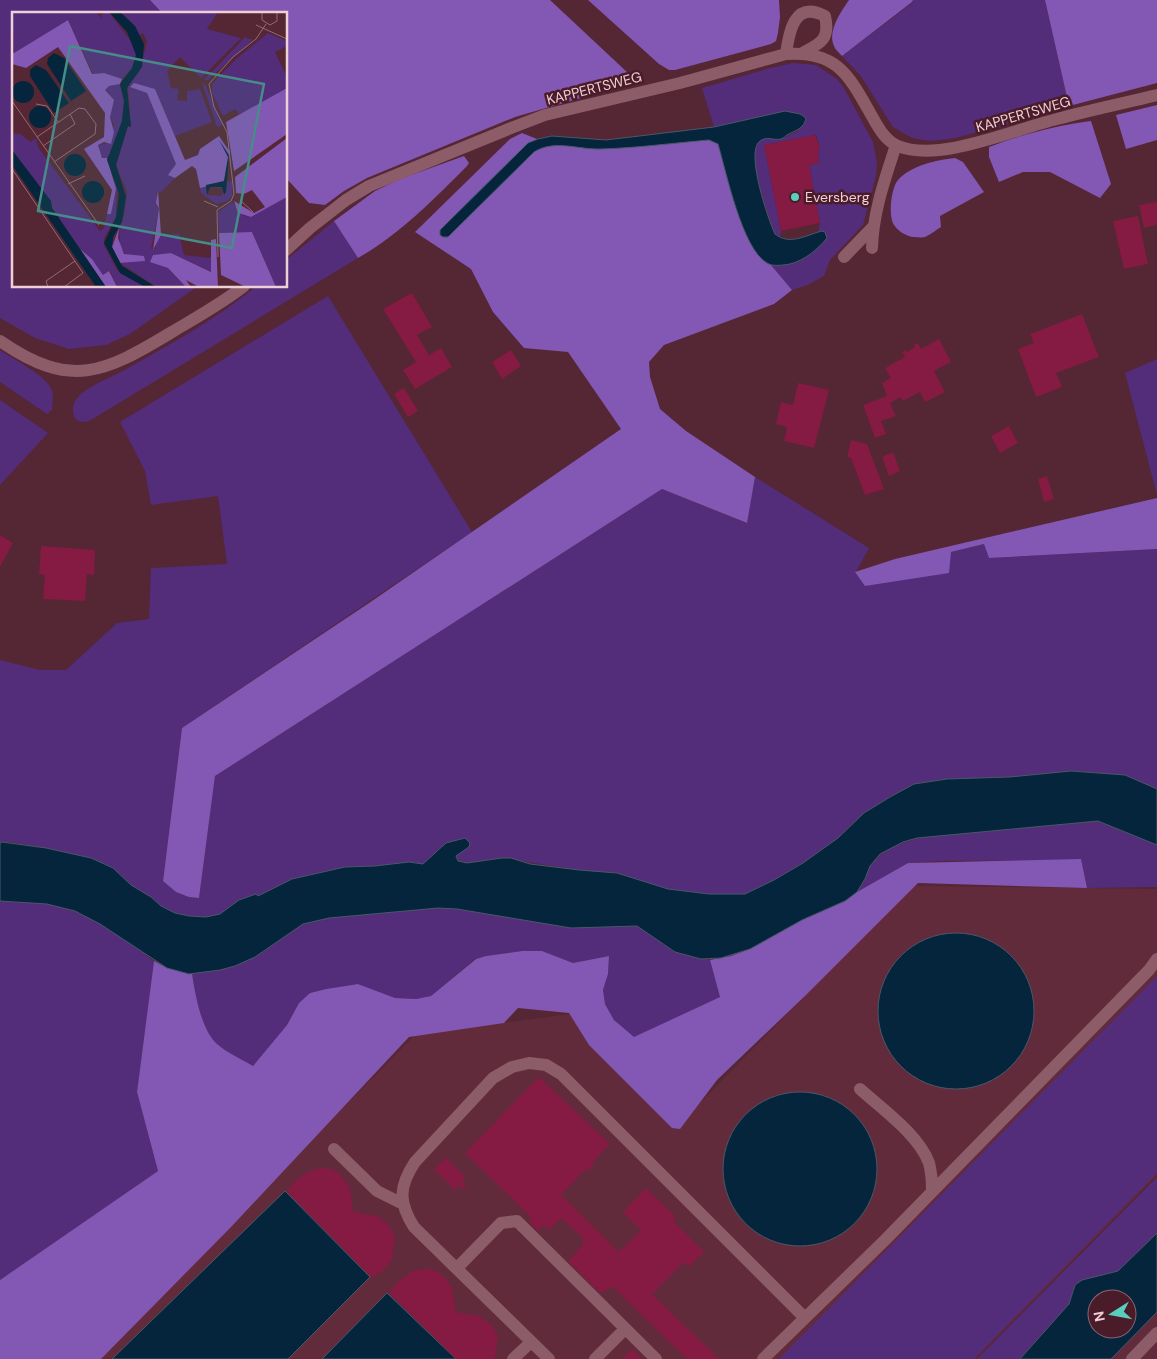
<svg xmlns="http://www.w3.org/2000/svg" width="1157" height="1359" viewBox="0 0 1157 1359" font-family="'DM Sans',sans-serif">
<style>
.built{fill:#622b3c}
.green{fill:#532c7a}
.forest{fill:#8357b4}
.water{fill:#04253c;stroke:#4a586a;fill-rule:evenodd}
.building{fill:#851a42}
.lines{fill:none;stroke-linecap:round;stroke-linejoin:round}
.lane{stroke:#8c5c68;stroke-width:12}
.street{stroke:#8c5c68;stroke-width:12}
.poi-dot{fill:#59cebf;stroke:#4a1c29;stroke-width:2}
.labels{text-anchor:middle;stroke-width:5;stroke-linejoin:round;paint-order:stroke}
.street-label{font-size:14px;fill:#efd0d7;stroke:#4a1c29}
.poi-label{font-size:14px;fill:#efd0d7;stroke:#4a1c29;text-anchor:start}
.inset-road{fill:none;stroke:#936a75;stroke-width:1}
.view{fill:#478c88;fill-opacity:0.15;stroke:#478c88;stroke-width:2.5}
.inset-edge{fill:none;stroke:#efd0d7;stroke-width:2.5}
</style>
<rect width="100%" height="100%" fill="#552633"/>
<path class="built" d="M 913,886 L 1157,889 L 1157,1175 L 976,1359 L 95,1359 L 415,1035 L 577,1013 L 684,1119 Z
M 1157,1301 L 1157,1359 L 1102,1359 Z"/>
<path class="green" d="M 0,0 L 150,0 L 163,14 L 14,14 L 14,286 L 198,286 L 130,334 L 106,345 L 69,349 L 35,338 L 0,318 Z
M 913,0 L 1045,0 L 1069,106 L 956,138 L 931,141 L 912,138 L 893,127 L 860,75 L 842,56 L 912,3 Z
M 793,63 L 816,65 L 837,79 L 844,88 L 873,142 L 877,163 L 876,176 L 863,225 L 830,260 L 824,276 L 808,285 L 792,290 L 771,265 L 779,265 L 822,231 L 818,233 L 820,223 L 809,165 L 819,163 L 818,150 L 820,148 L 816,135 L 764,145 L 781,231 L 780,238 L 775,234 L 773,229 C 768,213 746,155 758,142 C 764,135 773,140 780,139 C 784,138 793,133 798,131 L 785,111 L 714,127 L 702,88 L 770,68 Z
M 334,221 L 358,258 L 91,420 C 82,424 73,422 73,410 C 73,403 76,399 81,394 C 94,383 113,377 128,368 C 172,343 217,319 256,286 L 286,286 L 286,260 Z
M 328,296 L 472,532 L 182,728 L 163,880 L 176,892 L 199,898 L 215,776 L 662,489 L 746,523 L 755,477 L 869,548 L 856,572 L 866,586 L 951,552 L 985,544 L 989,558 L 1157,549 L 1157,789 L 1125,775 L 1071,771 L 1010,777 L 947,779 L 914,784 L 890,797 L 864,813 L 838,838 L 803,863 L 774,880 L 745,894 L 709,894 L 668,889 L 617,873 L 579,870 L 502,858 L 467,863 L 458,860 L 456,856 L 465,838 L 446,843 L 423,864 L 409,862 L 375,866 L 345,867 L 292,879 L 258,896 L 234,904 L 220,914 L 211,917 L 196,917 L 175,913 L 161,906 L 151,897 L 131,885 L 113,868 L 91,858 L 46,848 L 11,842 L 0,843 L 0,660 L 40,670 L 66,670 L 117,623 L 149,619 L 151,568 L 227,564 L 218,496 L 151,505 L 145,471 L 120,422 Z
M 0,350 C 14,360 48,376 52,391 C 54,397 52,404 52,410 L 47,414 L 0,382 Z
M 1157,359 L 1157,495 L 1125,373 Z
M 0,400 L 48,433 L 0,485 Z
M 1098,821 L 1157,845 L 1157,887 L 1087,888 L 1081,860 L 940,861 L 908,863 L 857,892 C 859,888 863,884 865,879 C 867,875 868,869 871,865 C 885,844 917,838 940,835 Z
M 0,901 C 20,902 42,902 61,907 C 89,913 132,944 154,961 L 137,1092 L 158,1171 L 0,1280 Z
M 438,908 L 457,909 L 571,928 L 637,926 L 675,952 L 710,960 L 720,997 L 633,1038 L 614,1020 L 605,1004 L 603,990 L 608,974 L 609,956 L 573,963 L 542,951 L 522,951 L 486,956 L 475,959 L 431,996 L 416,999 L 395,998 L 358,984 L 326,989 L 310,993 L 299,1003 L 287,1025 L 253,1066 C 243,1060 224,1051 216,1043 C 201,1028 195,994 192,973 L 227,968 L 255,957 L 302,924 L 329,918 Z
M 1157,976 L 1157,1173 L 974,1359 L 779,1359 Z
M 1157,1177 L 1157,1233 L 1118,1271 L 1082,1280 L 1074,1287 L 1069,1304 L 1020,1359 L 977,1359 Z"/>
<path class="forest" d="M 150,0 L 550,0 L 628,73 L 629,84 L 515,117 L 367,178 L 344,191 L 325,205 L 309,203 L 286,178 L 286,14 L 163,14 Z
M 588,0 L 779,0 L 780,17 L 778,33 L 776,41 L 771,44 L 675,70 L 669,70 L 659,64 Z
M 849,0 L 913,0 L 912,2 L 842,56 C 839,53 835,49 834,46 C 827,31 841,12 849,0 Z
M 1045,0 L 1157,0 L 1157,83 L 1069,106 Z
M 1157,105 L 1157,140 L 1126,149 L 1116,115 Z
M 1091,121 L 1111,184 L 1100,198 L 1050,172 L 1023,172 L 999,182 L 989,157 L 989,147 C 1020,135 1058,125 1091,121 Z
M 522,133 L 552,145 L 709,140 L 718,144 L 735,204 L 753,247 L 762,259 L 771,265 L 792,290 L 774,304 L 664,345 L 649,362 L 650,377 L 660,409 L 686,431 L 755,477 L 747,523 L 662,489 L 215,776 L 199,898 L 189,897 L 176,892 L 163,881 L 182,728 L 372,601 L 621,429 L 568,352 L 524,348 L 493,312 L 471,269 L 415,232 L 510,139 Z
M 464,156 L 469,163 L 467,166 C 433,200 400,234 358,258 L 334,221 L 375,191 L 400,179 Z
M 955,158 L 963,162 L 984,192 L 940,216 L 941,227 C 936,230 930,235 925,237 C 922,238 917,237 913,237 C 906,236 898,231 894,225 C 888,216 891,188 898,180 C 912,165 936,160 955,158 Z
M 1157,498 L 1157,549 L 989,558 L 984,544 L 951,552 L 949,573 L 865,586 L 855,572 L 895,559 Z
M 1081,859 L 1087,888 L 918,883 L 806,995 L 717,1080 L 680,1129 L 672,1128 L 589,1045 L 569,1013 L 518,1008 L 504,1023 L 409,1037 L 231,1227 L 101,1359 L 0,1359 L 0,1280 L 158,1171 L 137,1092 L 154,961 L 167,968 L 192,973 C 195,994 201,1028 216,1043 C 224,1051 243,1060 253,1066 L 287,1025 L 299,1003 L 310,993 L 326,989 L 358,984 L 395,998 L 416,999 L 431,996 L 476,959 L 486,956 L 522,951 L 542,951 L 573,963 L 609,956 L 608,974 L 603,990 L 605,1004 L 614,1020 L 634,1037 L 720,997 L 710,960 L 731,956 L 750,949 L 802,920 L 845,901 L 857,892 L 908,863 Z"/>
<path class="water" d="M 785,111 L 800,114 L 806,118 C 804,129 796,130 787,135 C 785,136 784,138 781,139 C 774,141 766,135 759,142 C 746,154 768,219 775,234 C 790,246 806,235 822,231 L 825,232 L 827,238 C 817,250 805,260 790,264 C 783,265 773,267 767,263 C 742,249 726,171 718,144 L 709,140 C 673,143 637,148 601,149 C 578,150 555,139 534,152 L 448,237 L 443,237 L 440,235 L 440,230 L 528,143 L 538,139 L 552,136 L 606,140 L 714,127 Z
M 1071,771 L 1125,775 L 1157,789 L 1157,845 L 1098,821 L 917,838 L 903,842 L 880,854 L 870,866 L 865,879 L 857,892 L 845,901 L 802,920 L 750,949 L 721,958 L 701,959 L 675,952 L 637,926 L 571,928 L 457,909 L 438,908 L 329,918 L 303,924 L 255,957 L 235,966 L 220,970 L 189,974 L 167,968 L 100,924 L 75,911 L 47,904 L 0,901 L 0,843 L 2,842 L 46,848 L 91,858 L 113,868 L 131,885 L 151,897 L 161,906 L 175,913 L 189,916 L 206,917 L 220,914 L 239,900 L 256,894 L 258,896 L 292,879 L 345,867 L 375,866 L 409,862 L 423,864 L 446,843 L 465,838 L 470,843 L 469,847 L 456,856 L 458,861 L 467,863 L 502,858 L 511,858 L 530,864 L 579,870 L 617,873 L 668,889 L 709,894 L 745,894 L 774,880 L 803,863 L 838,838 L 864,813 L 890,797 L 914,784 L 947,779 L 1010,777 Z
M878 1011a78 78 0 1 1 156 0a78 78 0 1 1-156 0Z
M723 1169a77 77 0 1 1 154 0a77 77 0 1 1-154 0Z
M 285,1191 L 370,1277 L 288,1359 L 112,1359 Z
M 1157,1233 L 1157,1312 L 1111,1359 L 1020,1359 L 1069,1304 L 1075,1285 L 1082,1280 L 1118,1271 ZM 1097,1299 L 1127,1299 L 1127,1329 L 1097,1329 Z
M 387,1293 L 456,1359 L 322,1359 Z"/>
<path class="building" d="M 815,135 L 820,148 L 818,150 L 819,163 L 809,165 L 820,223 L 781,231 L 764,145 Z
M 1157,202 L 1157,225 L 1144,228 L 1139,205 Z
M 1138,216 L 1148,264 L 1124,269 L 1113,221 Z
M 412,293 L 432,327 L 417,335 L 429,355 L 441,348 L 452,367 L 415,389 L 403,370 L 416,362 L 383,309 Z
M 1082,314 L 1099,357 L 1056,373 L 1062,387 L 1036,397 L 1018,349 L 1034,343 L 1030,334 Z
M 939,339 L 951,362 L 934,371 L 945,392 L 925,402 L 920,392 L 903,401 L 901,397 L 890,403 L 896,416 L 881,421 L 886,434 L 875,438 L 863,405 L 887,396 L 882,383 L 891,378 L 885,368 L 905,357 L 902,352 L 905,350 L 907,352 L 915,347 L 914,345 L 918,343 L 921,349 Z
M 511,350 L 521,366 L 502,379 L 492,362 Z
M 798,383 L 829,390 L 814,448 L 784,441 L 787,427 L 776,424 L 781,402 L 793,405 Z
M 404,388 L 418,411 L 408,417 L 394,394 Z
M 1009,426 L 1018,443 L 1000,453 L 991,436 Z
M 851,440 L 867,444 L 884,489 L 865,495 L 851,458 L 847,457 Z
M 893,452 L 900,471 L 889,476 L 882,457 Z
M 1047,476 L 1054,499 L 1044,502 L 1038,479 Z
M 0,535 L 13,543 L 0,567 Z
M 41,546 L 95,550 L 94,575 L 87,574 L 85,601 L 43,599 L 45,575 L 39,574 Z
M 539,1077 L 610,1144 L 592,1163 L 594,1165 L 588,1171 L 586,1169 L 561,1195 L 619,1252 L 641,1230 L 623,1212 L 646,1188 L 676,1217 L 673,1221 L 704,1252 L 689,1267 L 684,1262 L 652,1294 L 719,1359 L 687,1359 L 613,1287 L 600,1293 L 568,1261 L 583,1244 L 583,1238 L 561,1218 L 549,1230 L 544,1225 L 537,1231 L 529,1221 L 531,1217 L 465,1153 Z
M 446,1158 L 466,1178 L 462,1182 L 466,1186 L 463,1189 L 459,1186 L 455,1190 L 434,1169 Z
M 321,1168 L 331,1169 L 339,1173 L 350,1188 L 353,1212 L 377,1216 L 388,1224 L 395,1237 L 392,1258 L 386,1268 L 377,1275 L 371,1277 L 287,1192 L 293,1183 L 303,1175 L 311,1171 Z
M 423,1269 L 432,1269 L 441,1274 L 446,1279 L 452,1288 L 456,1312 L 479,1316 L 491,1324 L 498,1336 L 495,1359 L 456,1359 L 389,1293 L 396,1284 L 405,1276 L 413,1271 Z
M 632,1349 L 642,1359 L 622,1359 Z"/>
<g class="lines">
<path class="lane" d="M 786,54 C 789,32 794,0 825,16 C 830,38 822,43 804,52
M 860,1089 C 881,1108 919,1135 929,1163 C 931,1171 932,1181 932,1190
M 334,1149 L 377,1191 L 403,1204
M 457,1268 L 501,1223 L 517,1221 L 656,1359
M 513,1359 L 531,1342
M 549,1359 L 414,1227 C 398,1202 399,1186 415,1162 L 493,1078 L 512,1067 L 529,1063 L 546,1065 L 561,1074 L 805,1318
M 595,1359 L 625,1329
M 763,1359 L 885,1240 L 1149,970 L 1157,959
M 1132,1359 L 1157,1333"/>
<path class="street" d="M 872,248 C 873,212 885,179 896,145
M 286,250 L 310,228 L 346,200 L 369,186 L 511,128 L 545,115 L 680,83 L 786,54 C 839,50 850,78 873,118 C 879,129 886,141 898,146 C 939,163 1015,129 1057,119 C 1090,110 1124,103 1157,95
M 844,257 L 873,227
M 0,341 C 71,390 104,373 172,332 C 197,317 221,304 244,286"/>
</g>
<circle class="poi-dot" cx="795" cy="197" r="5"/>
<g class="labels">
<g class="street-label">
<text transform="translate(594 88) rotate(-14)" y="5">KAPPERTSWEG</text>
<text transform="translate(1023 114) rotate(-16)" y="5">KAPPERTSWEG</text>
</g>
<g class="poi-label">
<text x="805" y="202">Eversberg</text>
</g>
</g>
<g transform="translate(12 12)">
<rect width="275" height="275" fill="#552633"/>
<path d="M 0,0 L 84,0 L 90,6 L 90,0 L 97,0 L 121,32 L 124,43 L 121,55 L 110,67 L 92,61 L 81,62 L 56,8 L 2,41 ZM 108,0 L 206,0 L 195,17 L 229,26 L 189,66 L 168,45 L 155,59 L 159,76 L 167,77 L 165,88 L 175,89 L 175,79 L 188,77 L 200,110 L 163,124 L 143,77 L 118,75 L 135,81 L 164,152 L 157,163 L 163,166 L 149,180 L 144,179 L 147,197 L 139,237 L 143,237 L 146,223 L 167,222 L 172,243 L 199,246 L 200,260 L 159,241 L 142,243 L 143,251 L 156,256 L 174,275 L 144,275 L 108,251 L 132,249 L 129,244 L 116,245 L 108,235 L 107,216 L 112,203 L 115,180 L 104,153 L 116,114 L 119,115 L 116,74 L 127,60 L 135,30 L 131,21 L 127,24 L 123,14 ZM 256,21 L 275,29 L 275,34 L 263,40 L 275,65 L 275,76 L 242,97 L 227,102 L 223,97 L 211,104 L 200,81 L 200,72 L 224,47 ZM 233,25 L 241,28 L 196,68 L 192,68 ZM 190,71 L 193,72 L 211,113 L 205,115 ZM 108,72 L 112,89 L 110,109 L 102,137 L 95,146 L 90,147 L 86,133 L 96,131 L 102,113 L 98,105 L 100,86 L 93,78 L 97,74 ZM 0,121 L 9,122 L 18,130 L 24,126 L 26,135 L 88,219 L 92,216 L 95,202 L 99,202 L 104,177 L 101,169 L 105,173 L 104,205 L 92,226 L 92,233 L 105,258 L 133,275 L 105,275 L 98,259 L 91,263 L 80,247 L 68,237 L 40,196 L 39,190 L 0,138 ZM 220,169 L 220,184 L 216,189 L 204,192 L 189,181 L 188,176 L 193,174 L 196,183 L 210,184 L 210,176 L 196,176 L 210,175 L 211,182 L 214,170 ZM 275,185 L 275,275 L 264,275 L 240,220 L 207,221 L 206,200 L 220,190 L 232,204 L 239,205 Z" fill="#532c7a"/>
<path d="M 56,8 L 80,62 L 92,61 L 110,67 L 108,72 L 97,74 L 93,78 L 102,88 L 98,105 L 102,120 L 99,132 L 92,130 L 86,133 L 90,146 L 95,146 L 104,177 L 99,202 L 95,202 L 100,178 L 72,137 L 92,125 L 93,101 L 46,35 L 14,56 L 0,52 L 0,39 L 2,41 ZM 122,71 L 143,77 L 173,148 L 186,143 L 188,137 L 207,124 L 218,140 L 212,170 L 188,176 L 184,157 L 180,154 L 163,166 L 156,163 L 164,152 L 135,81 L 118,75 ZM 275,76 L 275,122 L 222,159 L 214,110 ZM 275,126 L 275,185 L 239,205 L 226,201 L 222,189 L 242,201 L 253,195 L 240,178 L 232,182 L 224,181 L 223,165 ZM 146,178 L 149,223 L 141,238 L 147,196 L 144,191 ZM 107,216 L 106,226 L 112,242 L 132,244 L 133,249 L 108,251 L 100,235 ZM 240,220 L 264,275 L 234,275 L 209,263 L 207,221 ZM 204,227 L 206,275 L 187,275 L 174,268 L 179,275 L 174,275 L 156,256 L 138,250 L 141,243 L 159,241 L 199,260 L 199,228 ZM 68,237 L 80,247 L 91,263 L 97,259 L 105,275 L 94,275 Z" fill="#8357b4"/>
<path d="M 97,0 L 108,0 L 123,14 L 132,32 L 130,55 L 115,76 L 119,115 L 116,114 L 104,153 L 114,185 L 110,210 L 101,225 L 100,235 L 110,254 L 144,275 L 133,275 L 108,261 L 92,231 L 104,205 L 107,182 L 95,148 L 110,109 L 112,89 L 108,72 L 120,56 L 124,43 L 115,20 ZM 42,41 L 52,46 L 74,79 L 59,89 L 35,52 L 36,46 ZM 24,53 L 34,58 L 57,91 L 42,101 L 18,64 L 18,58 ZM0 80a11 11 0 1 1 22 0a11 11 0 1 1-22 0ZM17 105a11 11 0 1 1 22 0a11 11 0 1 1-22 0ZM 207,128 L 217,143 L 214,180 L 212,183 L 210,175 L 198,175 L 195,183 L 194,173 L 212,169 L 216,145 ZM 0,138 L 39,189 L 40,196 L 94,275 L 84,275 L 0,153 ZM52 153a11 11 0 1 1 22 0a11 11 0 1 1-22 0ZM70 180a11 11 0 1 1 22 0a11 11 0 1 1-22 0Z" fill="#04253c"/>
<path class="inset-road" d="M 250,0 L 250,8 L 258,13 L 265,9 L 265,0M 244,13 L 275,27M 0,89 L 87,213M 24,92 L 35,94 L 46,110M 25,125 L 67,96 L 73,97 L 84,112 L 83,122 L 42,150M 31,134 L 63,112 L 58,102M 0,157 L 71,261 L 52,275M 56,172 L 73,164M 228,188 L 241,200M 192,189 L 206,195M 206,245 L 205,198 L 219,189 L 222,182 L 215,120 L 202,95 L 197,72 L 221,45 L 244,27 L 254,12M 36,275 L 34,269 L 63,249"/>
<path class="view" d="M 58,34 L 252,72 L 220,236 L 26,199 Z"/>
<rect width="275" height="275" class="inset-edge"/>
</g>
<g transform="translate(1112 1314) rotate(259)"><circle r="24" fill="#4a1c29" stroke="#8c646f"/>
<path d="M0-4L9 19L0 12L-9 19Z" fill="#59cebf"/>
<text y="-8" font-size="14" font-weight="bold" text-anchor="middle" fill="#efd0d7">N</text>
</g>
</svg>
